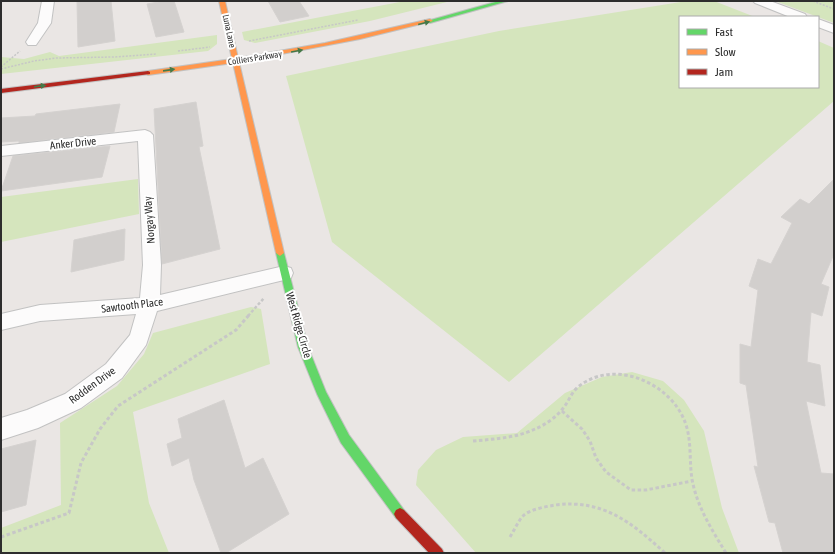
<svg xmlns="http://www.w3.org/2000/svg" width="835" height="554" viewBox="0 0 835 554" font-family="'Asap Condensed',sans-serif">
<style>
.green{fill:#d5e5bd}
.building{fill:#d2cfcd;stroke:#d5d2d0}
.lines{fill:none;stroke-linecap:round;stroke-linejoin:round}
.street-casing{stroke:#c2c2c2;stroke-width:2}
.fast-casing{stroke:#c2c2c2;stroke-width:2}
.slow-casing{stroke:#c2c2c2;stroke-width:2}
.jam-casing{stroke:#c2c2c2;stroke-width:2}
.path-far2{stroke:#c7c7c7;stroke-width:1.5;stroke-dasharray:2 1.5;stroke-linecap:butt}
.path-far1{stroke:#c7c7c7;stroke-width:2.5;stroke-dasharray:3 2;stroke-linecap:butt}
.path{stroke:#c7c7c7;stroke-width:3;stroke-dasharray:3.5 2.5;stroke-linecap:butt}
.street{fill:#fcfbfb;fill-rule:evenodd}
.fast{fill:#63d668;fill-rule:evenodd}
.slow{fill:#ff974d;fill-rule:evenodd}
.jam{fill:#b3261e;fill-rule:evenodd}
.oneway{fill:#457948}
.labels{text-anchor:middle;stroke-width:4;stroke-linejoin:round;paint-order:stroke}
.far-street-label{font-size:9px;fill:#2d2d2d;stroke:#fff}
.street-label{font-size:11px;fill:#2d2d2d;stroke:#fff}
</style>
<rect width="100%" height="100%" fill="#eae6e4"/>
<path class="green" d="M 405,1 L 451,1 L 370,21 L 255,43 L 244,40 L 242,32 Z
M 687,1 L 714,1 L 755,17 L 680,17 L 680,87 L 818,87 L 818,41 L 834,48 L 834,101 L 509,382 L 332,242 L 286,76 L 499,31 Z
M 775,1 L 834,1 L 834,23 Z
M 217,35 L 217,44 L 208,51 L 1,74 L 1,57 L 24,59 L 50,52 L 59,56 Z
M 138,179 L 139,214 L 1,242 L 1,197 Z
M 251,307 L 261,309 L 270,364 L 133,412 L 149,503 L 169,553 L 1,553 L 1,528 L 61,505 L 60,423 L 117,386 L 144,354 L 153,333 Z
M 632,372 L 663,381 L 684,400 L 704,431 L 722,508 L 739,553 L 476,553 L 416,485 L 418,470 L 436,450 L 463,437 L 517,433 L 565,393 L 602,377 Z"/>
<path class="building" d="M 77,1 L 111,1 L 115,41 L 78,47 Z
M 164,1 L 174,1 L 184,32 L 156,37 L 147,4 Z
M 268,1 L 299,1 L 309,16 L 280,22 Z
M 196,102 L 203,146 L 199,147 L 220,249 L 162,264 L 154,109 Z
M 120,104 L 114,132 L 19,143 L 19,141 L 1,142 L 1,118 L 35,116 L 36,114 Z
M 110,146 L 102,177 L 1,191 L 13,156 Z
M 834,179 L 834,254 L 821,284 L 829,287 L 822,316 L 811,312 L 807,362 L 820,365 L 825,406 L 806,401 L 821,473 L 834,474 L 834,553 L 783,553 L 775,523 L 769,522 L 754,466 L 758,467 L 746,385 L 740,383 L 740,344 L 751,347 L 758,290 L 749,286 L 758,259 L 771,264 L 792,223 L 781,217 L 800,199 L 809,204 Z
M 125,229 L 124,260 L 71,272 L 74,240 Z
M 224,400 L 245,468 L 263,458 L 289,514 L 226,553 L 221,553 L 194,480 L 189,458 L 172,466 L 167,444 L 182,438 L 178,419 Z
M 36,440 L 26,505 L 1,512 L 1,449 Z"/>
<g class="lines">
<defs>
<path id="street" d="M 42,1 L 54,1 L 51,23 L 36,45 L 28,45 L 26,42 L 38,23 Z
M 753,1 L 770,1 L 805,14 L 807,17 L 790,17 L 755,3 Z
M 818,19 L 834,25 L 834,33 L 818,27 Z
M 145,130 L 150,132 L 153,135 L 161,265 L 160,295 L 284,266 L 291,268 L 293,273 L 291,278 L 284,280 L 157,311 L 146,345 L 122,378 L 81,408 L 38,428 L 1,440 L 1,418 L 27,410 L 65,394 L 106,364 L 130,335 L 136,314 L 40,321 L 1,330 L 1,314 L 40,305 L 140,298 L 143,265 L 138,141 L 1,156 L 1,146 Z"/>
<path id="fast" d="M 499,1 L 508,1 L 430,23 L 427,21 Z
M 280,250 L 284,253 L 308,347 L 326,392 L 349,435 L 404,510 L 406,514 L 404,518 L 400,520 L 396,518 L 341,443 L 317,394 L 298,347 L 276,253 Z"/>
<path id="slow" d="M 219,1 L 225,1 L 238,58 L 325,43 L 430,19 L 433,21 L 360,39 L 239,62 L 284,253 L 280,256 L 276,253 L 233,63 L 148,75 L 145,73 L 148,71 L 232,59 Z"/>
<path id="jam" d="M 148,71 L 150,72 L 150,74 L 1,93 L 1,89 Z
M 400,508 L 404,510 L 442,549 L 444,553 L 429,553 L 396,518 L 394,514 L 396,510 Z"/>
</defs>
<use href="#street" class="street-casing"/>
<use href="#fast" class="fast-casing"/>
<use href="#slow" class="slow-casing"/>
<use href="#jam" class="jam-casing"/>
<path class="path-far2" d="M 813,1 L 834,9
M 249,41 L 358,20
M 178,51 L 210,47
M 1,67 L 20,51
M 1,69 L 34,61 L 56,58 L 114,57 L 157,54"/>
<path class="path-far1" d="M 248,316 L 264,298"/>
<path class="path" d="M 562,411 L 582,429 L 590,441 L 596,458 L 606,472 L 631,490 L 646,490 L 692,481
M 473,441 C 494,439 516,438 535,429 C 545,425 557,417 564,407 C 569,401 571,393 578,387 C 613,358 670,382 685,422 C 692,440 689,461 692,479 C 697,507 712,530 726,553
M 1,537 L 69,513 L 81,463 L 100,429 L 118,406 L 236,330 L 249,315
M 510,537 C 514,531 518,521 523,516 C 530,509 545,507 555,505 C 603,499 631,522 665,553"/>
<use href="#street" class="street"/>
<use href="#fast" class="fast"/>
<use href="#slow" class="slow"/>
<use href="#jam" class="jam"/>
</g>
<defs><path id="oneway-solid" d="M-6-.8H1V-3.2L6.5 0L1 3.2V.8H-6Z"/></defs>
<g class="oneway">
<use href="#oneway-solid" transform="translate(424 23) rotate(-14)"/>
<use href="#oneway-solid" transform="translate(297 51) rotate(-10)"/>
<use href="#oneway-solid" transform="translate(169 70) rotate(-8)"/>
<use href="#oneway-solid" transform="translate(40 86) rotate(-7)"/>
</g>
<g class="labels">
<g class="far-street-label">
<text transform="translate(229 31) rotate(78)" y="3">Luna Lane</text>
<text transform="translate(255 58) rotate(-9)" y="3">Colliers Parkway</text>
</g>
<g class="street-label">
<text transform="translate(73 143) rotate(-6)" y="4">Anker Drive</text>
<text transform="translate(149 220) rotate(-94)" y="4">Norgay Way</text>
<text transform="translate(132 305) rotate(-7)" y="4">Sawtooth Place</text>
<text transform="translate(299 325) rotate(74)" y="4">West Ridge Circle</text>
<text transform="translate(92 385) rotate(-36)" y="4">Rodden Drive</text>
</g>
</g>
<rect width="835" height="554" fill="none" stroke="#2d2d2d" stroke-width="4"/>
<rect x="679" y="16" width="140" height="72" fill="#ffffff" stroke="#ababab"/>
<rect x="687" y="29" width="20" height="6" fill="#63d668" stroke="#ababab"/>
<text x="715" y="36" font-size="12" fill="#2d2d2d">Fast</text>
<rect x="687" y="49" width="20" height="6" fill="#ff974d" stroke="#ababab"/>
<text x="715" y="56" font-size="12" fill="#2d2d2d">Slow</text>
<rect x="687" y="69" width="20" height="6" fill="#b3261e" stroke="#ababab"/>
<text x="715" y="76" font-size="12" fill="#2d2d2d">Jam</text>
</svg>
